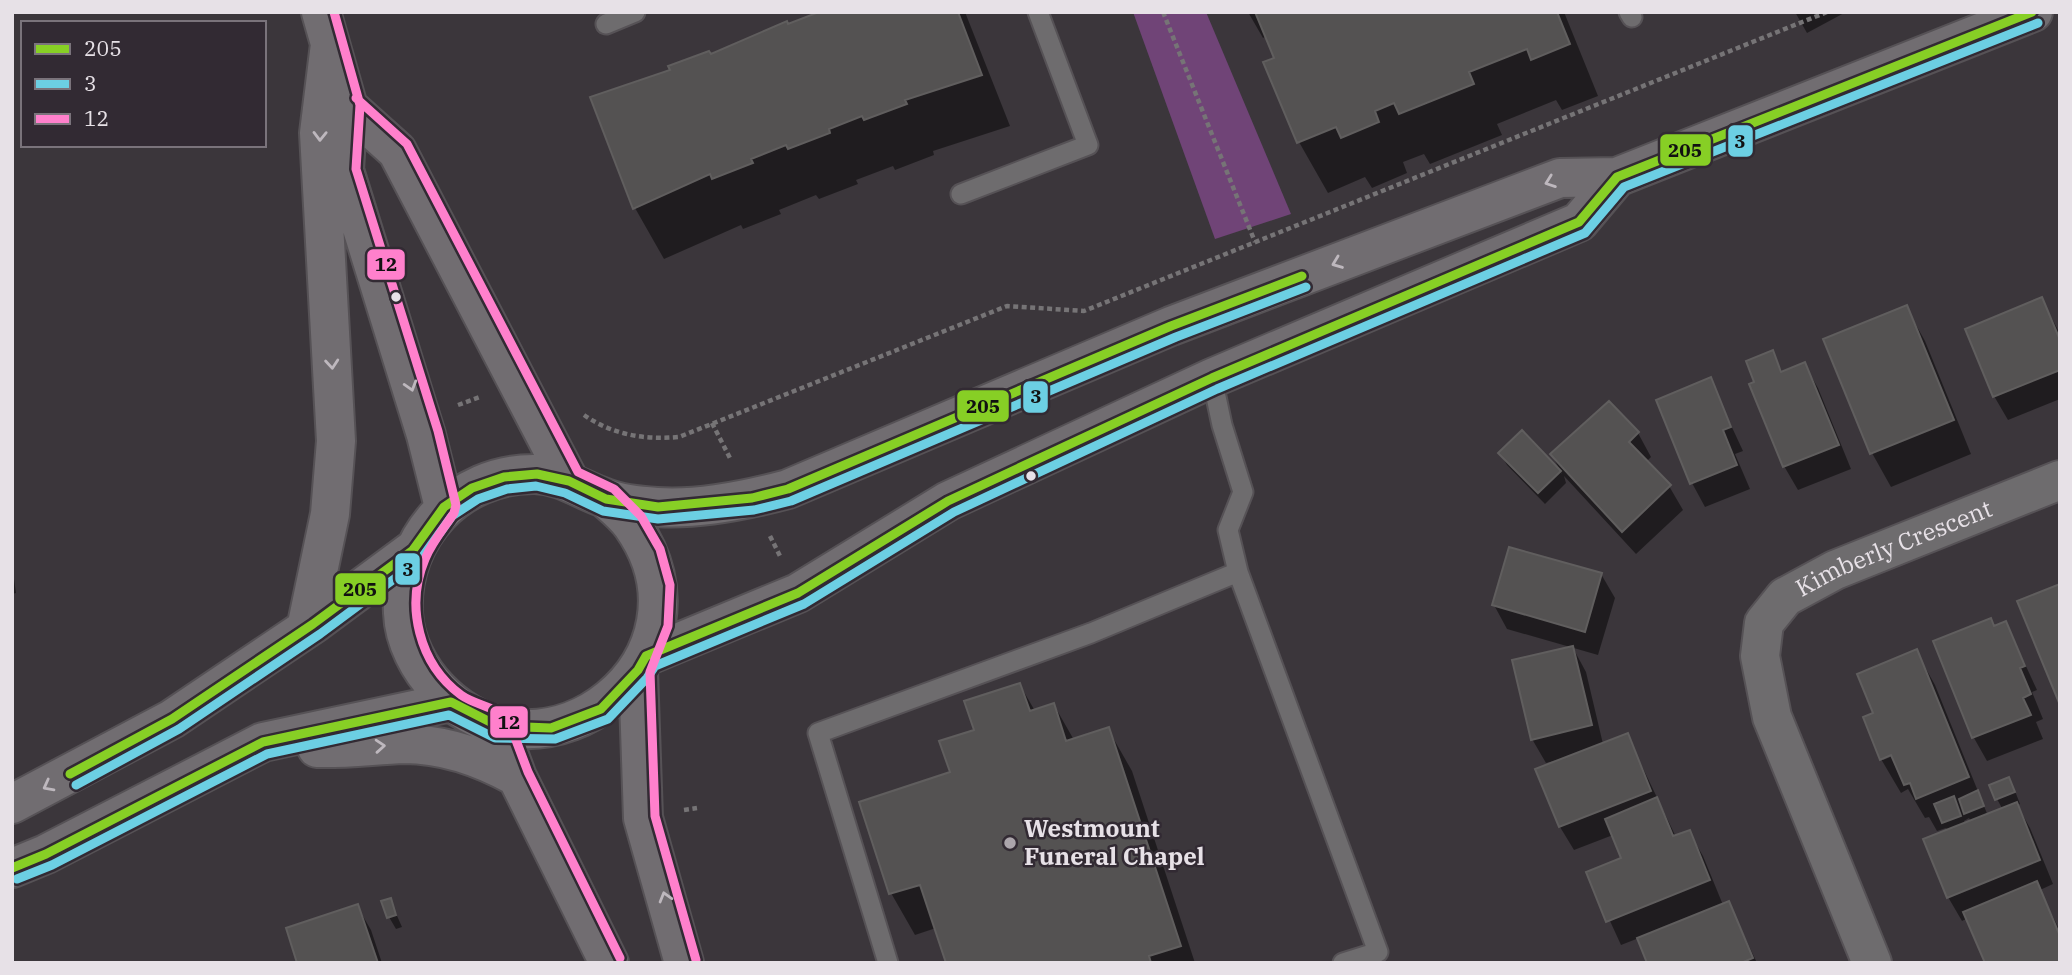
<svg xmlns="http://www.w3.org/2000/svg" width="2072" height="975" viewBox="0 0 2072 975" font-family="'IBM Plex Serif',serif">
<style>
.green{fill:#704477}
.shadow{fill:#0007;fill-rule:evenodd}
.building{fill:#545252;stroke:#605e5e;stroke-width:2}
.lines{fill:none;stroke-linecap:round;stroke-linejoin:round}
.service-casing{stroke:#565256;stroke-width:23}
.minor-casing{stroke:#565256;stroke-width:42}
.secondary-casing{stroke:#565256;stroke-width:42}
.path{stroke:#767476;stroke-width:4.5;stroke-dasharray:5 3.5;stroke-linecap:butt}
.service{stroke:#6e6c6e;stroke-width:19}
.minor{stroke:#6e6c6e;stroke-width:38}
.secondary{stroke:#716d71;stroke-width:38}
.bus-1-casing{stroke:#322a33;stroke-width:14}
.bus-2-casing{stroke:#322a33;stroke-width:14}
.bus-3-casing{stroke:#322a33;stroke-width:14}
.bus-1{stroke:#87cf25;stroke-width:9}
.bus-2{stroke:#6ccfe3;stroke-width:9}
.bus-3{stroke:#ff80cc;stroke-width:9}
.oneway{stroke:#beb8be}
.bus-dot{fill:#e7e1e7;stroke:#322a33;stroke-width:2.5}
.poi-dot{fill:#aba5ab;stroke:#322a33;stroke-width:2.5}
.labels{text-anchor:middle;stroke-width:5;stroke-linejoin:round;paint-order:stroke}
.street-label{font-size:24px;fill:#e7e1e7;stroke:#322a33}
.poi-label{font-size:24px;font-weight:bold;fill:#e7e1e7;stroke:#322a33;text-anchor:start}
.line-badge{stroke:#322a33;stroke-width:2.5}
.pale-badge-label{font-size:19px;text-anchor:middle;font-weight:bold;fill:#111}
</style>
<rect width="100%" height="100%" fill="#3b363b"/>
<path class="green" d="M 1133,12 L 1206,12 L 1291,214 L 1215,239 Z"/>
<path class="shadow" d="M 824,12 L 965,12 L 1010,126 L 933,151 L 934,155 L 895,170 L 893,166 L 856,180 L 858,184 L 819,199 L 816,195 L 779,210 L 781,214 L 743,229 L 741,225 L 664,259 L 635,208 L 711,56 Z
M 1248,12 L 1564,12 L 1598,96 L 1562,110 L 1556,100 L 1497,124 L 1502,135 L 1430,164 L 1424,154 L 1403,162 L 1407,173 L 1372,188 L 1365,177 L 1328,193 L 1299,142 L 1267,36 L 1263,38 Z
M 1795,12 L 1846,12 L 1807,33 Z
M 2042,299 L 2060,334 L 2060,399 L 2008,420 L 1994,396 Z
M 1906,307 L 1925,341 L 1971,454 L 1891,487 L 1872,453 L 1826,339 Z
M 1772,353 L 1783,373 L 1804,364 L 1818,388 L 1851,469 L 1798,490 L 1784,466 L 1751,385 L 1757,383 Z
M 1710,380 L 1743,451 L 1735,454 L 1750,489 L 1705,507 L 1692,483 L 1658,401 Z
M 1597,411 L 1638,433 L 1651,457 L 1646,462 L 1669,486 L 1683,510 L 1636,554 L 1564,476 L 1566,483 L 1545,504 L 1507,465 L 1500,453 L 1522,433 L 1562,474 L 1552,455 Z
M 12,565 L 16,593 L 12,594 Z
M 1601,574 L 1615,598 L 1598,655 L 1507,629 L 1494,605 Z
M 2006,623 L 2037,690 L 2032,692 L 2043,719 L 2036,722 L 2043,739 L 1987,761 L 1974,738 L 1935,642 Z
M 1573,648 L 1586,672 L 1603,744 L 1627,735 L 1676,837 L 1689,832 L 1703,856 L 1723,905 L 1729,903 L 1757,963 L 1649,963 L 1639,938 L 1621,945 L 1588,873 L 1623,859 L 1613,835 L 1574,850 L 1560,827 L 1537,770 L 1557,760 L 1546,763 L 1532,739 Z
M 1916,651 L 1935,685 L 1988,816 L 2003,810 L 1997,799 L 2008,779 L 2015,791 L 2020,804 L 2017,805 L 2030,828 L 2053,884 L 2040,890 L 2060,931 L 2060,963 L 1968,918 L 1962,921 L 1948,897 L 1948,831 L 1946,828 L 1937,831 L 1929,817 L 1925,818 L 1908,789 L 1901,793 L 1881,759 L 1876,713 ZM 1900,753 L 1883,760 L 1883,756 ZM 1969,818 L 1971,822 L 1965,824 L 1964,821 Z
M 1020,685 L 1035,711 L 1054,705 L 1074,740 L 1108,729 L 1132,771 L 1195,963 L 947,963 L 936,928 L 915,935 L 891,893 L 976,731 Z
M 390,900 L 402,927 L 396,929 L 389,917 Z
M 357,906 L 371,930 L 382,963 L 299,963 Z"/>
<path class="building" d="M 819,12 L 958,12 L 982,75 L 905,100 L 907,104 L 864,120 L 862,116 L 829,129 L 830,133 L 788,149 L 786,145 L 751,159 L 753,163 L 712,179 L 710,174 L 633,209 L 590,97 L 670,70 L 668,66 L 709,51 L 711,54 L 787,21 L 788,24 Z
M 1255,12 L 1557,12 L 1570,44 L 1531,60 L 1527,49 L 1469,72 L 1474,84 L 1399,114 L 1394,103 L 1375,111 L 1379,122 L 1341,138 L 1336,127 L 1297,143 L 1263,62 L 1274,58 Z
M 2042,297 L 2060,340 L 2060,370 L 1993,397 L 1965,329 Z
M 1907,305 L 1954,420 L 1870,454 L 1823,339 Z
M 1773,350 L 1781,372 L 1805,362 L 1839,445 L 1783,467 L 1749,384 L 1754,382 L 1746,361 Z
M 1711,377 L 1731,427 L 1723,430 L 1737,465 L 1690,484 L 1656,400 Z
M 1609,401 L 1639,432 L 1629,442 L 1671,485 L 1622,532 L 1550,454 Z
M 1522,430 L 1561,471 L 1538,493 L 1498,453 Z
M 1509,547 L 1602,573 L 1585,632 L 1492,605 Z
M 2060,584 L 2060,705 L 2017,601 Z
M 1991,618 L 1994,626 L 2006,621 L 2025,666 L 2020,668 L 2031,694 L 2023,698 L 2031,715 L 1972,738 L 1933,641 Z
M 1573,646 L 1592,725 L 1531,740 L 1512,660 Z
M 1917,649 L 1969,777 L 1916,799 L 1910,783 L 1904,785 L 1891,755 L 1880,760 L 1863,717 L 1873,713 L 1857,674 Z
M 1020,683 L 1030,711 L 1054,703 L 1066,741 L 1109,727 L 1181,946 L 1149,956 L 1151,963 L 946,963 L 920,885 L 889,894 L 859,802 L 950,772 L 939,741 L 974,730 L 964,701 Z
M 1628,733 L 1651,791 L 1559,827 L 1535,769 Z
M 2009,777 L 2015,792 L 1995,800 L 1989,785 Z
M 1978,790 L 1984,806 L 1964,814 L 1959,799 Z
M 1954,796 L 1961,816 L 1942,823 L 1934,804 Z
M 1657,797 L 1673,836 L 1690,830 L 1710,880 L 1606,922 L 1586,872 L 1621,858 L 1605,819 Z
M 2017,802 L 2040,860 L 1947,898 L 1923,839 Z
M 2037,881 L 2060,936 L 2060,963 L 1985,963 L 1963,912 Z
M 391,898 L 396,915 L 387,918 L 381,901 Z
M 1729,901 L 1753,958 L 1741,963 L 1647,963 L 1637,938 Z
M 358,904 L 378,963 L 297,963 L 286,928 Z"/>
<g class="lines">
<defs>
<path id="service" d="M 1629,12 L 1632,17
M 606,24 L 635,12
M 961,194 L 1088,145 L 1038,12
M 1212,378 L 1222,425 L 1243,492 L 1228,530 L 1238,572 L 1378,952 L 1343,963
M 888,963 L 818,733 L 1091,633 L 1238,572"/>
<g id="minor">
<path id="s1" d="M 1872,963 L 1772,717 L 1760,656 L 1764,623 L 1785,597 L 1835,570 L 2060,480"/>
</g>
<path id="secondary" d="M 321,12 L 348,107 L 344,170 L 426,435 L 444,507
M 348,107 L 397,151 L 569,481
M 606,499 C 615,507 625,515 632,525 C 725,657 545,801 438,689 C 419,669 404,641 403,613 C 399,537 458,473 535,474 C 562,475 581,490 605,498 C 620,504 641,506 657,507 C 700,510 747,500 788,489 L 1171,326 L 1560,178 L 1617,177 L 2033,12
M 306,629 L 330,514 L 336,441 L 319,133 L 330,44
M 646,656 L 798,593 L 948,501 L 1212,378 L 1579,222 L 1617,177
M 638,670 L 643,818 L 684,963
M 498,726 L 517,777 L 609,963
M 317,748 C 346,749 375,745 404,744 C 444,744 483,758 517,777
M 12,804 L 172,719 L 313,624 L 413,550
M 12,868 L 46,854 L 263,742 L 451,702"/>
</defs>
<use href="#service" class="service-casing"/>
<use href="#minor" class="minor-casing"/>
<use href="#secondary" class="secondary-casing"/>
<path class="path" d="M 1163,12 L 1255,242
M 458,405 L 480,397
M 584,415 C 613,435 644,440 679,437 L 1007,306 L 1084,311 L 1827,12
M 712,423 L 731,460
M 770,536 L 780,556
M 684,810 L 697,808"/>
<use href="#service" class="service"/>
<use href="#minor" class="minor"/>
<use href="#secondary" class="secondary"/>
<defs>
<path id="bus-1" d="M 70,774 L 172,719 L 313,624 L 413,550 L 444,507 L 472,488 L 504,477 L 537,474 L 569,481 L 606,499 L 658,507 L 752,498 L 788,489 L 1171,326 L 1302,276
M 12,868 L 46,854 L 263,742 L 451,702 L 498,726 L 551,728 L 601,709 L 638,670 L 646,656 L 798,593 L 948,501 L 1212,378 L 1579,222 L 1617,177 L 2032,12"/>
<path id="bus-2" d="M 76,785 L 179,729 L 320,634 L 421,559 L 452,516 L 478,499 L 507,489 L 536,486 L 565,493 L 603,511 L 658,519 L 754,510 L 791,501 L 1176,337 L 1306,287
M 17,879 L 52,865 L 267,754 L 449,715 L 495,738 L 555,739 L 608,719 L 647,678 L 655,666 L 804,604 L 954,512 L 1217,389 L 1585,233 L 1624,187 L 2038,23"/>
<path id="bus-3" d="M 334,12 L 360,105 L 356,169 L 438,431 L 456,505 L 454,513 C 444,528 432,542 425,559 C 405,606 419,664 461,695 C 475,705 496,707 508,719 L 528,772 L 620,958
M 356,98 L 407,144 L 578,472 L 614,489 L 641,516 L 660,549 L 670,585 L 668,626 L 650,672 L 655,816 L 696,960"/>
</defs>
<use href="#bus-1" class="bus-1-casing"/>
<use href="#bus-2" class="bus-2-casing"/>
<use href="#bus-3" class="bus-3-casing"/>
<use href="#bus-1" class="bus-1"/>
<use href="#bus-2" class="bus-2"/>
<use href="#bus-3" class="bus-3"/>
</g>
<defs><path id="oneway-chevron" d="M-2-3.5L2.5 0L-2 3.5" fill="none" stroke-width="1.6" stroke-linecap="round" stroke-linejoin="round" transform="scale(1.75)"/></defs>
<g class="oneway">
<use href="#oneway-chevron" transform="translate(320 136) rotate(91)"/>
<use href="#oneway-chevron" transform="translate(1550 182) rotate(160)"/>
<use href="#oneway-chevron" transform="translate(1337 263) rotate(159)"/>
<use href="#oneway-chevron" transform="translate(332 364) rotate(85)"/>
<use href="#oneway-chevron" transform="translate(411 386) rotate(73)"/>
<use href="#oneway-chevron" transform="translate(380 746) rotate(-4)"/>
<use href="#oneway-chevron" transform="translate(48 786) rotate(152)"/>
<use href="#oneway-chevron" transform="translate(665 897) rotate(-106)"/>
</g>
<g class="bus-dot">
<circle cx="396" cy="297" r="6"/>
<circle cx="1031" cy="476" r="6"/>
</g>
<circle class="poi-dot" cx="1010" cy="843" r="7"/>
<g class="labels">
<g class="street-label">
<text dy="8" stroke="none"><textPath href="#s1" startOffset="514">Kimberly Crescent</textPath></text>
</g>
<g class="poi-label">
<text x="1024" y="837">Westmount<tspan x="1024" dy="28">Funeral Chapel</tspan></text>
</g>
</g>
<g class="line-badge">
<rect x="1727" y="124" width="27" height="34" rx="7" fill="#6ccfe3"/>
<rect x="1659" y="133" width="53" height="34" rx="7" fill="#87cf25"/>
<rect x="366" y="248" width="40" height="33" rx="7" fill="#ff80cc"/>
<rect x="1022" y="380" width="27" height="34" rx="7" fill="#6ccfe3"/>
<rect x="956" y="389" width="54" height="34" rx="7" fill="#87cf25"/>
<rect x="394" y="552" width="27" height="34" rx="7" fill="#6ccfe3"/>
<rect x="334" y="572" width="53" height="34" rx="7" fill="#87cf25"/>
<rect x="489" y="705" width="40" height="34" rx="7" fill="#ff80cc"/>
</g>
<g class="pale-badge-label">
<text x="1740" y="148">3</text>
<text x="1685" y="157">205</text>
<text x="386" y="271">12</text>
<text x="1036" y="403">3</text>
<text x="983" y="413">205</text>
<text x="408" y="576">3</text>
<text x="360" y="596">205</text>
<text x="509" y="729">12</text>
</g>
<rect width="2072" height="975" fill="none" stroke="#e7e1e7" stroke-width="28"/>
<rect x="21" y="21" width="245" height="126" fill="#322a33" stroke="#7a737b" stroke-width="2"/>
<rect x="35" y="44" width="35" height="10" fill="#87cf25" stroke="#7a737b" stroke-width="2"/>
<text x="84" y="56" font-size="21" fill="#e7e1e7">205</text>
<rect x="35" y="79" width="35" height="10" fill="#6ccfe3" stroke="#7a737b" stroke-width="2"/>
<text x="84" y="91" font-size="21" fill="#e7e1e7">3</text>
<rect x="35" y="114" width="35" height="10" fill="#ff80cc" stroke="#7a737b" stroke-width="2"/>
<text x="84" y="126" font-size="21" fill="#e7e1e7">12</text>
</svg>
